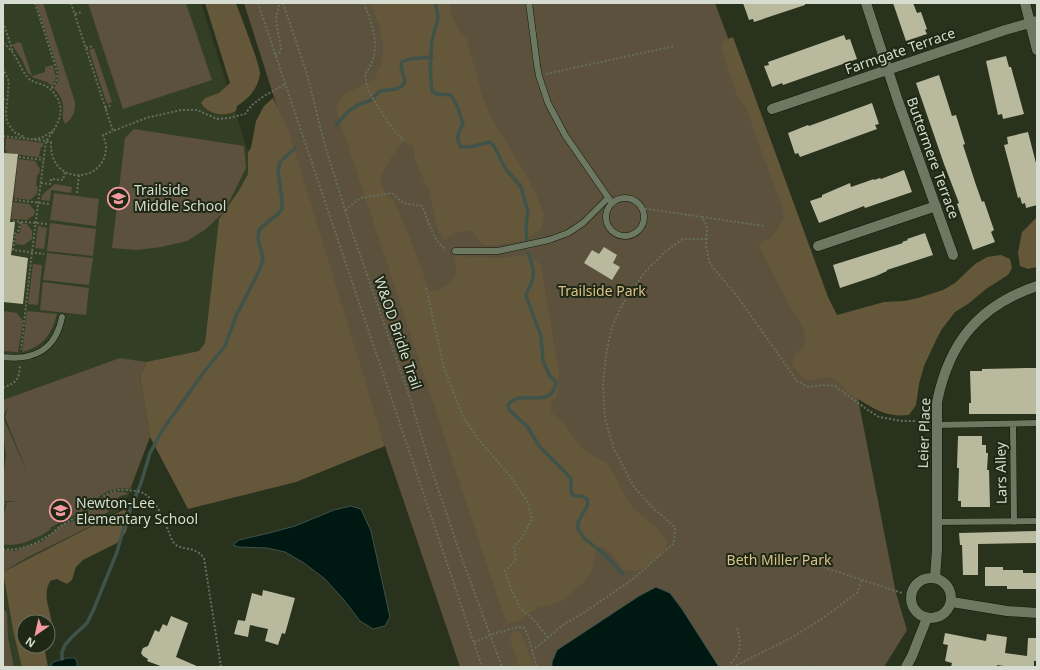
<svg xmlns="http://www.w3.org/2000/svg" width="1040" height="670" viewBox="0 0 1040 670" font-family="'Noto Sans',sans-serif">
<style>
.built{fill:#333f24}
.green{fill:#5c513d}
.forest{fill:#65573a}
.water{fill:#001812;stroke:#40534b}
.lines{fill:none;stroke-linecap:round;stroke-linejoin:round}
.stream{stroke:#40534b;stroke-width:3.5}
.building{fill:#b9b99d}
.lane-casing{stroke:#101906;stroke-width:7}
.street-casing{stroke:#101906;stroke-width:11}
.path{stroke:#656e5c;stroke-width:2;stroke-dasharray:2 2;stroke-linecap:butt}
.lane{stroke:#6c7861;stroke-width:6}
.street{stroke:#6c7861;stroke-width:10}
.labels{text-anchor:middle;stroke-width:4;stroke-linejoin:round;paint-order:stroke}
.street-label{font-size:14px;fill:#d6ddd0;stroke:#1e2814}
.poi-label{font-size:14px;fill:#d6ddd0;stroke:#1e2814;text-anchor:start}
.park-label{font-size:14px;fill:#ddc18c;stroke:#1e2814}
</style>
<rect width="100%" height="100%" fill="#28321d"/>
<path class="built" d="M 3,3 L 201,3 L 248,152 L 248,174 L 238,192 L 219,219 L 205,343 L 199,351 L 146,362 L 140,378 L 150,437 L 129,494 L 122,508 L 114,515 L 3,572 L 24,646 L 36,667 L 3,667 Z"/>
<path class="green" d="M 36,3 L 43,3 L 75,102 C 76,112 72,119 65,124 C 61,117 64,113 63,105 C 62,98 58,93 54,88 L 58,81 L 59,73 Z
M 88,3 L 186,3 L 212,80 L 123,109 Z
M 244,3 L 715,3 L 784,189 L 855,383 L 896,593 L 907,630 L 884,667 L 460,667 L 385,446 Z
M 18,42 L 21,43 L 32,76 L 45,72 L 45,67 L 53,65 L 56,77 L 52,86 L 47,82 L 34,78 L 28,73 L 21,58 L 12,45 Z
M 94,48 L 112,102 L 107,104 L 89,50 Z
M 134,129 L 244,146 L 246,168 L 224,212 L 206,229 L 187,241 L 161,247 L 137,250 L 112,248 L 125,138 Z
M 6,138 L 43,143 L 43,146 L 41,147 L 39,156 L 42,157 L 42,158 L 6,153 L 7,150 L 5,150 Z
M 18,159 L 35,161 L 40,169 L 39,174 L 37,175 L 36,186 L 38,187 L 37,194 L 30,200 L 14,198 Z
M 55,184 L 72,187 L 71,193 L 51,190 L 50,201 L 41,200 L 42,195 Z
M 54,193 L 99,199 L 96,226 L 50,220 Z
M 13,202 L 29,204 L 35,211 L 34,215 L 27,220 L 11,219 Z
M 21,223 L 27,224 L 32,231 L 32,239 L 24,245 L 15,244 L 16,234 L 20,233 Z
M 50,223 L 96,229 L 93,256 L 47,251 Z
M 38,226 L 47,228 L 44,249 L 35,248 Z
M 47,253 L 93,258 L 89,285 L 43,280 Z
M 33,264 L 42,265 L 38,305 L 28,304 Z
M 43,282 L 89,288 L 86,315 L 40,310 Z
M 3,311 L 17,313 L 23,321 L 18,352 L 3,351 Z
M 27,311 L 57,314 C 51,335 44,346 22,352 Z
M 120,358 L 146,362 L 140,378 L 150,437 L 130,489 C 102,486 102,498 81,512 C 77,515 71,516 67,518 C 61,521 56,525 50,528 L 51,529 C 39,538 17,548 3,544 L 3,517 L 7,502 L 18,501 L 6,501 L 3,513 L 3,479 L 6,455 L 3,433 L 3,417 L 29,477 L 5,417 L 8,407 L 3,416 L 3,400 Z
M 113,492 L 124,492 L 129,494 L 120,496 L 116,500 L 113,507 L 93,525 L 26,558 L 3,572 L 3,550 L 15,551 L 43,541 L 62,525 L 74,521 L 96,506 L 105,496 Z
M 3,608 L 7,613 L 8,638 L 14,667 L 3,667 Z"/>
<path class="forest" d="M 205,3 L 236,3 C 240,14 261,67 260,74 C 258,88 249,99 237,106 L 236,111 C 223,117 209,115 201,103 L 205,98 L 219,93 L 230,83 Z
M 371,3 L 449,3 L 451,13 L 457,26 L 467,40 L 483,98 L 491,117 L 524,171 L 538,199 L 544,215 L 542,228 L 525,240 L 496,245 L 483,245 L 471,231 L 456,232 L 445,240 L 441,236 L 437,228 L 429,191 L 414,159 L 415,148 L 404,141 C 393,153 386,165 380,180 L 386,193 L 394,201 L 416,253 L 429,291 L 436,291 L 452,281 L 456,273 L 455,256 L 499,258 L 528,255 L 541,265 L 559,373 L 557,397 L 551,403 L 551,412 L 564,424 L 578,443 L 589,454 L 607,463 L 633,508 L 656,527 L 668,542 L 661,555 L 643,569 L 635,571 L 624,570 L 607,549 L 600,546 L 595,555 L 592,571 L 584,582 L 562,601 L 546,606 L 539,607 L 516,622 L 508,623 L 504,616 L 336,110 L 339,100 L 347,93 L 375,79 C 377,73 380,67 382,61 C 386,42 378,21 371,3 Z
M 733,37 L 828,297 L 837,315 L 884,302 L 904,301 L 918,298 L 943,290 L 955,283 L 975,264 L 987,257 L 1001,255 L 1010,259 L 1012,268 L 1008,275 L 986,289 L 968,304 L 955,312 L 942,329 L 937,338 L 924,366 L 919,384 L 916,405 L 909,415 C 890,417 879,412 863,402 C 858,399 852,396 848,392 C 843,388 839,382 834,379 C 815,371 812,394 792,365 L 794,355 L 802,348 L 806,341 L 802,326 L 785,297 L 759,247 L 760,242 L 771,238 L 784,219 L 783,208 L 761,150 L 746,107 L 738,98 L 721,49 L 723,41 Z
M 273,98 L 289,132 L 385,446 L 296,482 L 188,509 L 150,437 L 140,378 L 146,362 L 199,351 L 205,343 L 219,219 L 238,192 L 248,174 L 248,152 L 251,148 L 256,121 L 264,106 Z
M 1037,217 L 1037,267 L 1028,269 L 1020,266 L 1018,253 L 1022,232 Z
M 125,509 L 129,520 L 126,532 L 117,543 L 83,560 L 76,567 L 72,580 L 67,584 L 57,579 L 50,581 C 49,584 47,587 47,590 C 44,606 58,622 48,639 L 48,622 L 24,622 L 24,646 L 44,646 L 48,667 L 22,667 L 14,635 L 3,572 Z
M 514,631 L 520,632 L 534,667 L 519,667 L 510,639 Z"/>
<path class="water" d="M 351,506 L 361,509 L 371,531 L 390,617 L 385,626 L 373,629 L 360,621 L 344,600 L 325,579 L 304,563 L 285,552 L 267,548 L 238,547 L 233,545 L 239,540 L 269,533 L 295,526 L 334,510 Z
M 656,587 L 670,593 L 682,609 L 719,667 L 552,667 L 552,662 L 557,650 L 639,596 Z
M 67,658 L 75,658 L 77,662 L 77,667 L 50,667 L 53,662 Z"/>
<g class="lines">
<path class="stream" d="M 435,3 C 442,23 434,24 432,42 C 430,58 430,75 432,91 L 436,94 L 451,95 L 457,105 L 463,124 C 458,133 455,138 461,147 L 469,147 L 490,142 L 494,146 L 505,168 L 521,187 L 528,211 L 526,226 L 527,240
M 336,125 L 349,111 L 358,105 L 371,100 L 380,91 L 397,89 L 403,85 L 405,81 L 401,67 L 402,62 L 409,59 L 432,57
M 528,253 C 532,264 536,273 531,284 C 529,289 526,291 526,296 L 541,336 L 543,361 L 550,376 L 556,382 C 552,412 521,387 508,405 L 509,410 L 527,426 L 539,446 L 571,478 L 571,492 L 574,496 L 581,496 L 587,499 L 588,504 L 578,522 L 578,529 L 585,539 L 604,554 L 623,574
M 62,659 L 62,652 L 65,645 L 71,638 L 87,623 L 93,611 L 117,552 L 125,523 L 141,483 L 150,453 L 163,429 L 204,372 L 225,346 L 236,316 L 260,269 L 263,258 L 258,239 L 259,230 L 264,225 L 278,214 L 282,209 L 282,200 L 278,171 L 280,162 L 295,148
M 813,667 L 814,667"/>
</g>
<path class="building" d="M 743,3 L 805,3 L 805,5 L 754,22 L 753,19 L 749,20 Z
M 893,3 L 913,3 L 917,13 L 921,12 L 927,29 L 925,30 L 927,34 L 906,41 Z
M 844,35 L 846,40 L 850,39 L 857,59 L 783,85 L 782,83 L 772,87 L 764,66 L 769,65 L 768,62 Z
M 1006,56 L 1009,67 L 1011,67 L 1024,114 L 1003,119 L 1002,114 L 998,115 L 986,61 Z
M 939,75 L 952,116 L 956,115 L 965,144 L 963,145 L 976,185 L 982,202 L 984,201 L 994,230 L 991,232 L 995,242 L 973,250 L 957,204 L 959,203 L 944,164 L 916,83 Z
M 872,103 L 879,124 L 875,125 L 877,129 L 800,157 L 798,153 L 795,154 L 788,133 L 808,125 L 809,126 Z
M 1028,132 L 1037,167 L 1037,205 L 1026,208 L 1025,203 L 1022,204 L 1020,197 L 1018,198 L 1004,145 L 1008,144 L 1007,137 Z
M 3,153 L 18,154 L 10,222 L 15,222 L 11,255 L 28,258 L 23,304 L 3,302 Z
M 904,170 L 912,192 L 865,208 L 864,206 L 819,223 L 810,201 L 822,197 L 822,195 L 850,183 L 851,187 L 874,179 L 874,180 L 880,178 L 881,179 Z
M 925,233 L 933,255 L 887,270 L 887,271 L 876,276 L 840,288 L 833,265 L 903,243 L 902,242 L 908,240 L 907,239 Z
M 604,247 L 617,255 L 613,263 L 620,267 L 612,280 L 584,263 L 592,250 L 599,254 Z
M 1026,368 L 1037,368 L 1037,414 L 969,414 L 969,403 L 971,403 L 970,371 L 982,371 L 982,369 Z
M 958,436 L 982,436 L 982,445 L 986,445 L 986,453 L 988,453 L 987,470 L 989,470 L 990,507 L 961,507 L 961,501 L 958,501 L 959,468 L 957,468 Z
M 1037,531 L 1037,543 L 978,544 L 978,575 L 963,575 L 962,545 L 960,545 L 959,533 Z
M 985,567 L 1003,567 L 1003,570 L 1023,570 L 1023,573 L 1037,573 L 1037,589 L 1007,589 L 1007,586 L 985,586 Z
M 263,590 L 295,598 L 285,634 L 282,633 L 278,645 L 265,641 L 268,629 L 250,625 L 248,637 L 234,634 L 238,620 L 245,621 L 252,593 L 262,596 Z
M 171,616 L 188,623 L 176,657 L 199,667 L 163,667 L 147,661 L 148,659 L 143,656 L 141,653 L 143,648 L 148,646 L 155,630 L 159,632 L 163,624 L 167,626 Z
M 945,633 L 986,641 L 987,634 L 1007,637 L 1005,653 L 1027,656 L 1028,638 L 1037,638 L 1037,661 L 1034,661 L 1034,667 L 1010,667 L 997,665 L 997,667 L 951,667 L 952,663 L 945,661 L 948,645 L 943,644 Z"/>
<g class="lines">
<defs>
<path id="lane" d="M 529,3 L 537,65 L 539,76 L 548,103 L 565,135 L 612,203
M606 217a19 19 0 1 1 38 0a19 19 0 1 1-38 0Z
M 455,251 L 498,251 L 549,240 L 568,233 L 583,223 L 608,198
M 3,357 C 34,361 56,349 62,317
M 1013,424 L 1014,522
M 936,425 L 1037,423
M 937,522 L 1037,521"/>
<path id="street" d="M 866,3 L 898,101 L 953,255
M 1025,3 L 1037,50
M 772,109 L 1005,30 L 1037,21
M 818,246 L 936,206
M911 598a20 20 0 1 1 40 0a20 20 0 1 1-40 0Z
M 935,578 L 937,550 L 937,402 C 949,343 978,306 1037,286
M 952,602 L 1007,611 L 1037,613
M 906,667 L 912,656 L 927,618"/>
</defs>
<use href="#lane" class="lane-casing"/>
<use href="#street" class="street-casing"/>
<path class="path" d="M 35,3 L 58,74 L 56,82 L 51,89
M 71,3 L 113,131 L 146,118 L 181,110 L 197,110 L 217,119 L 229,118 L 245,114 L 252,105 L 264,96 L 284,85
M 258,3 L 482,667
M 283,3 L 307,74 L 324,142 L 351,229 L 409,395 L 431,468 L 461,556 L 502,667
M 364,3 C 373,28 383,50 365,74 C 366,78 366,83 367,87 C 373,101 393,131 404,141
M 75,14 L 82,12
M 3,22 L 13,52
M 3,43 C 16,52 19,67 28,78 C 34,84 44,83 50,89 C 53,90 54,94 56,96 C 67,112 56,128 46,141 L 51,142 C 49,187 106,184 106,147 C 106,143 104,139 103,135 L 113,131
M 86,48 L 93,46
M 275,55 L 280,52 L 281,48 L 277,27 L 276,16 L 280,3
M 3,68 L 9,82 L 6,113 L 7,122 L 14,132 L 24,137
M 546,74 L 674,46
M 3,99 L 8,100
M 105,108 L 112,105
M 3,136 L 46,141 L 32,252 L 21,349
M 34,139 L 41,138 L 53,131
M 19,157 L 44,160
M 41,183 L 50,184 L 51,179 L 63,180 L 65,172
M 77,193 L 79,175
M 15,200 L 49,204
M 641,208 L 702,217 L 707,226 L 706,247 L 710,264 L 737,296 L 797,381 L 808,387 L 823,385 L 835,386 L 865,408 L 879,417 L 902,421 L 926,421
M 345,210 L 360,198 L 392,193 L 403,203 L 422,206 C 429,222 432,239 446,250
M 702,217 L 765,226
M 13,221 L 47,224
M 20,222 L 19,230 L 15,234 L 13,250 L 44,254
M 426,288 L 444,368 L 463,417 L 478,439 L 511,477 L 528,503 L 532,519 L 523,536 L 514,547 L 516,560 L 505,571 L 510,586 L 520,608 L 534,620 L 548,638
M 3,388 C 17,382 19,380 20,365
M 3,549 C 19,552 38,543 51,534 C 55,531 58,527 63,525 C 72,519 82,515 91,508 C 98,502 104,494 113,491 C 119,489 137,490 143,493 C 156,500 163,517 168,530 C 170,534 171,540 175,544 C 182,551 194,545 204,558 L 221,667
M 820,566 L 902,593
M 474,642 L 487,637 L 489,635 L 518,627 L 523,627 L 527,633 L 537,667
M 532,651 L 564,624 L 582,614 L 633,579 L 674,543 L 675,527 L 654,509 L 634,487 L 613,447 L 605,418 L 603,384 L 606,354 L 612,327 L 622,305 L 645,272 L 666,251 L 683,239 L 706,239
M 729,667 C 731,662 738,655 739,651 C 741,644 739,635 737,628
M 733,667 L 791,638 L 823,618 L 857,593 L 862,579"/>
<use href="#lane" class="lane"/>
<use href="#street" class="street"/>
</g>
<defs>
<symbol id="school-ring" viewBox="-11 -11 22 22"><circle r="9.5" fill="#1e2814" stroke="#f49aa2" stroke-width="1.5"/><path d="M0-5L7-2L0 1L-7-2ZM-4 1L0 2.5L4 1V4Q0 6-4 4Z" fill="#f49aa2"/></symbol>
</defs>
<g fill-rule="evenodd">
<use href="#school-ring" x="106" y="186" width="25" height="25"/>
<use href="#school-ring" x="48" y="498" width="25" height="25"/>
</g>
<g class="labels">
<g class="street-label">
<text transform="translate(900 51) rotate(-19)" y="5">Farmgate Terrace</text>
<text transform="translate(933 158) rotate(70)" y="5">Buttermere Terrace</text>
<text transform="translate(398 333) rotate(71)" y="5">W&amp;OD Bridle Trail</text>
<text transform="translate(924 433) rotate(-88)" y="5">Leier Place</text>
<text transform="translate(1001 473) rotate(-91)" y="5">Lars Alley</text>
</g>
<g class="poi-label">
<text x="134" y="195">Trailside<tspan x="134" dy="16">Middle School</tspan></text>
<text x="76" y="508">Newton-Lee<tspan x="76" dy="16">Elementary School</tspan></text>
</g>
<g class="park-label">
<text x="602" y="296">Trailside Park</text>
<text x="779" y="565">Beth Miller Park</text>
</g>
</g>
<rect width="1040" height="670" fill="none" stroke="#d6ddd0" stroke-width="8"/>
<g transform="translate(36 634) rotate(214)"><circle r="19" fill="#1e2814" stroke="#68705f"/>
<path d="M0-3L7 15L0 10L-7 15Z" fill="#f49aa2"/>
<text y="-6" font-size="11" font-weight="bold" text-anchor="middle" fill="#d6ddd0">N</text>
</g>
</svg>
